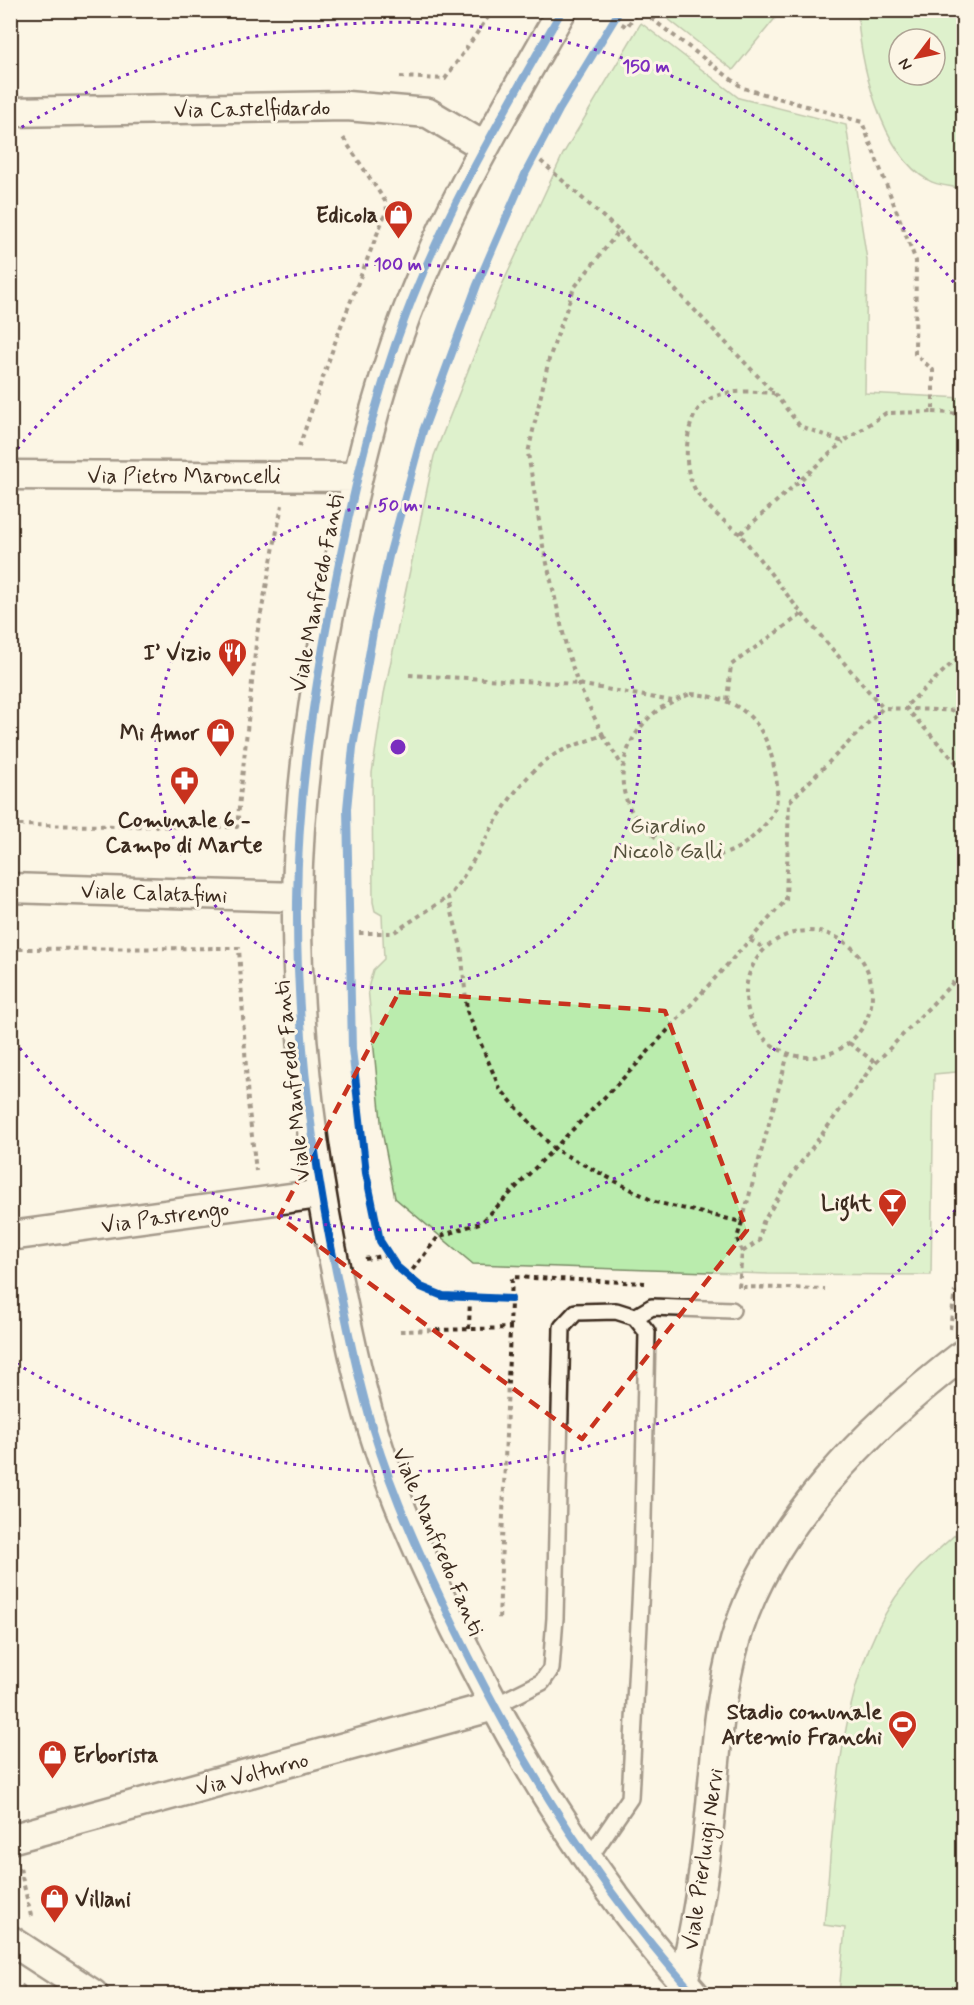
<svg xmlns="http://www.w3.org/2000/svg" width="974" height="2005" viewBox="0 0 974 2005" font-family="Mynerve,sans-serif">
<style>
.green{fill:#baecad;stroke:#7a8b66;stroke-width:1.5;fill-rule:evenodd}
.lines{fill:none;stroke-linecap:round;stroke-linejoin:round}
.lane-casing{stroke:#3b2a1e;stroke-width:20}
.street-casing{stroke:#3b2a1e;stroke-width:33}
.path{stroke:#3b2a1e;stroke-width:4;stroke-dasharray:4.5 4.5;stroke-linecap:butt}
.lane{stroke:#fcf5e5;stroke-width:15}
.street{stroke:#fcf5e5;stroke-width:28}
.cycleway-casing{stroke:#fcf5e5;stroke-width:11}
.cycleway{stroke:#0057b8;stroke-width:8}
.marked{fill:none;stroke:#c8321e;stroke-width:4.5;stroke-dasharray:12 8;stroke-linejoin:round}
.ring{fill:none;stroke:#7b2cbf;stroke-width:3;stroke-dasharray:3 6}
.labels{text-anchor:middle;stroke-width:6;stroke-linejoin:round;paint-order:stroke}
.street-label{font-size:22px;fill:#3b2a1e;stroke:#fcf5e5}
.poi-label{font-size:22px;font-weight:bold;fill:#3b2a1e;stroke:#fcf5e5;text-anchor:end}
.park-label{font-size:22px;fill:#54513b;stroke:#fcf5e5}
.centre{fill:#7b2cbf;stroke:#fcf5e5;stroke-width:3}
.ring-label{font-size:18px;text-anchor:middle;font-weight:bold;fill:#7b2cbf;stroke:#fcf5e5;stroke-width:6;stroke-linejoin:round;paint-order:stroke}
</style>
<rect width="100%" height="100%" fill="#fcf5e5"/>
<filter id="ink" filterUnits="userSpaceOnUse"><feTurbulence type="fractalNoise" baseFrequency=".0167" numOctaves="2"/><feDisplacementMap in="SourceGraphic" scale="12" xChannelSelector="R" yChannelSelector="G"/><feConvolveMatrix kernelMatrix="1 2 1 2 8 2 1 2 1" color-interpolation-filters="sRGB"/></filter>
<g filter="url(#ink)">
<path class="green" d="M 658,11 L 781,11 L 733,70 Z
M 858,11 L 963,11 L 963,189 C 953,186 937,186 928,180 C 882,155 858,59 858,11 ZM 899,39 L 935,39 L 935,75 L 899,75 Z
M 641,23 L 739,98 L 846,125 L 867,260 L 865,393 L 963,398 L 964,1056 L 956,1072 L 934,1074 L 931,1275 L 768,1274 L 473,1264 L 395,1198 L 382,1131 L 368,988 L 373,970 L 384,959 L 382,915 L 375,911 L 373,902 L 372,773 L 384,694 L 434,456 L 503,283 L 563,154 Z
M 963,1527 L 963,1994 L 839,1994 L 845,1928 L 824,1925 C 836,1812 835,1659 916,1571 C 931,1555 948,1542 963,1527 Z"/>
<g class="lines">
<defs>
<path id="lane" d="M 635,1317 L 652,1307 L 732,1310
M 494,1706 L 542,1682 L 551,1669 L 555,1618 L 562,1327 L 576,1312 L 616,1311 L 635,1317 L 647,1332 L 642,1566 L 630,1798 L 587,1861"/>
<path id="street" d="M 562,10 C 506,109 446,209 406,315 C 374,399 355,485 337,573 C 315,682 298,791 297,902 C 296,1034 313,1166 341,1295 C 350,1341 360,1386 373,1430 C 394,1499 424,1564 455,1628 C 519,1760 596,1885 694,1994
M 10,112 L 347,106 L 428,113 L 485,147
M 10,475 L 357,477
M 10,888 L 297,897
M 10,1236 L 320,1194
M 10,1839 L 494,1706
M 10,1940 L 93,1994
M 683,1983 C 693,1937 702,1890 707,1844 C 715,1777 716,1707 735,1641 C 768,1526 871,1425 964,1354"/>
</defs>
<use href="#lane" class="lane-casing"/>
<use href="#street" class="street-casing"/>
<path class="path" d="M 614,19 L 627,27 L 638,10
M 400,77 L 445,79 L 493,10
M 534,155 L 619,231 L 574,288 L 549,359 L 528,453 L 543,546 L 567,650 L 578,684 L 603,735 C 586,742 562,748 548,759 C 500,794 485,853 448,897 L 461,947 L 467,1011 L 500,1089 L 554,1149 L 655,1202 L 742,1222 L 737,1238 L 742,1252
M 619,231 L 774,393 L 800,426 L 843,442 L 886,413 L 933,412 L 933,370 L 915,354 L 916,261 L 862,122 L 743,88 L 640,10
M 933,412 L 964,414
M 299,447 L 339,331 L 387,209 L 385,201 L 342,136
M 740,534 C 723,520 701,504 692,483 C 686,469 686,452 688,437 C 695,387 734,390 774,393
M 802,614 L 883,708
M 964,652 L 905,707 L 964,771
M 409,675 L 578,684 L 672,701
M 691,694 C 739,697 765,720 774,767 C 777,780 779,795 775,808 C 772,818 764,826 757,833 C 721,869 680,861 645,828 C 608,793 620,739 658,710 C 668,703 679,698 691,694 Z
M 727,700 L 731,665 L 802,614 L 740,534 L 843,442
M 603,735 L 623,767
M 10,825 L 237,827 L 257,634 L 282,505
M746 994a63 63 0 1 1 126 0a63 63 0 1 1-126 0Z
M 350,933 L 393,933 L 448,897
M 750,940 L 764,948
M 10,949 L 239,948 L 248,1102 L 256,1171
M 849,1043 L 876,1063
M 742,1222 L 788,1054
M 365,1259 L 388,1255
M 407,1277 L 438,1237 L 482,1222 L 638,1063 L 786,900 L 789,802 L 883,708 L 964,711
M 739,1287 L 742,1252 L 759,1241 L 763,1222 L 794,1172 L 871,1068 L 964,971
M 742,1287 L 825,1289
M 510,1328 L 512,1277 L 645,1283
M 469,1329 L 470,1297
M 950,1329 L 955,1291
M 400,1331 L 510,1328 L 499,1621
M 20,1868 L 31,1916
M 17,1994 L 24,1985"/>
<use href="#lane" class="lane"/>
<use href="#street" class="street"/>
<defs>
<path id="cycleway" d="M 562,10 C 506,109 446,209 406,315 C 374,399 355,485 337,573 C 315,682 298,791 297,902 C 296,1034 313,1166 341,1295 C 350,1341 360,1386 373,1430 C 394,1499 424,1564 455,1628 C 519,1760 596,1885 694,1994
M 511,1299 L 443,1296 L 421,1287 L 396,1266 L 380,1241 L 366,1173 L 352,1049 L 347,809 L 353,747 L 375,621 L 389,556 L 423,431 L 477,285 L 526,172 L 559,110 L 620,10"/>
</defs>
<use href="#cycleway" class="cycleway-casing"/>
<use href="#cycleway" class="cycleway"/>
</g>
</g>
<path d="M0 0H974V2005H0ZM 399,992 L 665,1011 L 747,1230 L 582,1439 L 279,1217 Z" fill="#fcf5e5" fill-opacity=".55" fill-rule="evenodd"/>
<path class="marked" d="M 399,992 L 665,1011 L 747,1230 L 582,1439 L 279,1217 Z"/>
<g class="ring">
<circle cx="398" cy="747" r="242"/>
<path d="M12 456A483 483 0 1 1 12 1038"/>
<path d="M961 1203A725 725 0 0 1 14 1362M14 132A725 725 0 0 1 961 291"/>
</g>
<defs>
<symbol id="shop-pin" viewBox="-11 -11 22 30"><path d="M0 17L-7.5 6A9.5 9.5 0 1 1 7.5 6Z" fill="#c8321e" stroke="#fcf5e5"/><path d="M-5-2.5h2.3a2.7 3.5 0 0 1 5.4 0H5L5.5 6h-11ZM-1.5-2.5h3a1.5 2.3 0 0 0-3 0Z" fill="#fff"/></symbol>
<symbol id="restaurant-pin" viewBox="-11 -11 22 30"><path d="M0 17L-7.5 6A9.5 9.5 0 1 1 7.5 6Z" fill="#c8321e" stroke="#fcf5e5"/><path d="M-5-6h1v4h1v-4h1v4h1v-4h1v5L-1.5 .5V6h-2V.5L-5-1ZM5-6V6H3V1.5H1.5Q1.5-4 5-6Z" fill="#fff"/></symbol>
<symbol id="pharmacy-pin" viewBox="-11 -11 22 30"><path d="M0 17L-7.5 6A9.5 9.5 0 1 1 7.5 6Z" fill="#c8321e" stroke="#fcf5e5"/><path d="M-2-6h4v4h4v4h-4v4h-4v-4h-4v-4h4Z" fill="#fff"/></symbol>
<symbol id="bar-pin" viewBox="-11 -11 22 30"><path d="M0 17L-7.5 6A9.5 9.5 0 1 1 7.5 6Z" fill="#c8321e" stroke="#fcf5e5"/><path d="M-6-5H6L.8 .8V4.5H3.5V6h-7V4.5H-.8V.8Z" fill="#fff"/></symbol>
<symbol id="stadium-pin" viewBox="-11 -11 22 30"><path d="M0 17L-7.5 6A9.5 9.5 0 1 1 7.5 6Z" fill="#c8321e" stroke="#fcf5e5"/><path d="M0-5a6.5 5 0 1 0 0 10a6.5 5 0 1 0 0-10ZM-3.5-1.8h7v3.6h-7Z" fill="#fff"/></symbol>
</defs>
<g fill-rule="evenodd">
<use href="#shop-pin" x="382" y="198" width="33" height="45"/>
<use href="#restaurant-pin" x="216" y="636" width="33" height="45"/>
<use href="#shop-pin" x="204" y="716" width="33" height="45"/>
<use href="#pharmacy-pin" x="168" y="764" width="33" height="45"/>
<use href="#bar-pin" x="876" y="1186" width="33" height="45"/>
<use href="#stadium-pin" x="886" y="1708" width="33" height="45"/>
<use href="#shop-pin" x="36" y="1738" width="33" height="45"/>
<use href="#shop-pin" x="38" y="1882" width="33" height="45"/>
</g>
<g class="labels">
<g class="street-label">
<text transform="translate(252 108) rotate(-1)" y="8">Via Castelfidardo</text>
<text x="184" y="483">Via Pietro Maroncelli</text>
<text transform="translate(316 593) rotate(-79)" y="8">Viale Manfredo Fanti</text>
<text transform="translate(154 892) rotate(2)" y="8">Viale Calatafimi</text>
<text transform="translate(291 1081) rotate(-96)" y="8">Viale Manfredo Fanti</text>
<text transform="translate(165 1216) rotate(-8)" y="8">Via Pastrengo</text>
<text transform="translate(439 1541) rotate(67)" y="8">Viale Manfredo Fanti</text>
<text transform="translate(252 1773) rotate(-15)" y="8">Via Volturno</text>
<text transform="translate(702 1859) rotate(-82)" y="8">Viale Pierluigi Nervi</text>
</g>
<g class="poi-label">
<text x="378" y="222">Edicola</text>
<text x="211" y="660">I’ Vizio</text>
<text x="199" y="740">Mi Amor</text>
<text x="184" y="827" text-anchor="middle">Comunale 6 -<tspan x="184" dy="25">Campo di Marte</tspan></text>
<text x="872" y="1210">Light</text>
<text x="882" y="1719">Stadio comunale<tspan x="882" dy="25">Artemio Franchi</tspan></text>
<text x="73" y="1762" text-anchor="start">Erborista</text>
<text x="75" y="1906" text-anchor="start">Villani</text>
</g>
<g class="park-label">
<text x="668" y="833">Giardino<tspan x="668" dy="25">Niccolò Galli</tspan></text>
</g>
</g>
<circle cx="398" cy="747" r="9" class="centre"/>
<g class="ring-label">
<text x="646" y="72">150 m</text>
<text x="398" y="270">100 m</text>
<text x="398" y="511">50 m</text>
</g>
<rect width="974" height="2005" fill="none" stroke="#fcf5e5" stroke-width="36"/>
<rect x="18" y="18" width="938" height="1969" fill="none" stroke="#3b2a1e" stroke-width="2" filter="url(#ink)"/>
<g transform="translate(917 57) rotate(238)"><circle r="28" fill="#fcf5e5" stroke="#afa495" stroke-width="1.5"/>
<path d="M0-4.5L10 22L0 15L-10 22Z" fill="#c8321e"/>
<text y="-9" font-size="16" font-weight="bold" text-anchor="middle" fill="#3b2a1e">N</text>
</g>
</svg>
